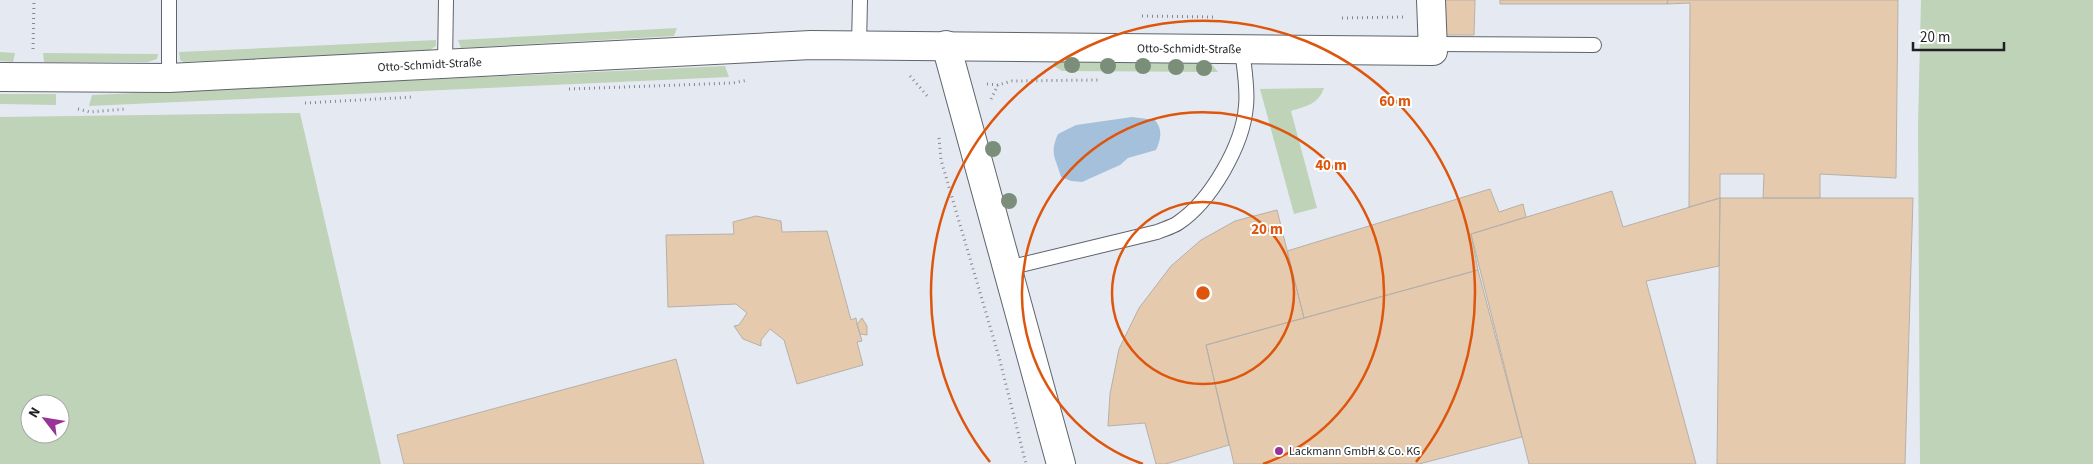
<svg xmlns="http://www.w3.org/2000/svg" width="2093" height="464" viewBox="0 0 2093 464" font-family="'Source Sans 3',sans-serif">
<style>
.green{fill:#bfd3b9;fill-rule:evenodd}
.water{fill:#a5c0db}
.building{fill:#e5caae;stroke:#b6b0a9}
.lines{fill:none;stroke-linecap:round;stroke-linejoin:round}
.lane-casing{stroke:#60646b;stroke-width:16}
.street-casing{stroke:#60646b;stroke-width:30}
.path{stroke:#85888e;stroke-width:3;stroke-dasharray:1 4;stroke-linecap:butt}
.lane{stroke:#fff;stroke-width:14}
.street{stroke:#fff;stroke-width:28}
.tree{fill:#7a8e7a}
.ring{fill:none;stroke:#de560d;stroke-width:2.5}
.poi-dot{fill:#983398;stroke:#fff;stroke-width:2}
.labels{text-anchor:middle;stroke-width:4;stroke-linejoin:round;paint-order:stroke}
.street-label{font-size:12px;fill:#1e2023;stroke:#fff}
.poi-label{font-size:12px;fill:#1e2023;stroke:#fff;text-anchor:start}
.centre{fill:#de560d;stroke:#fff;stroke-width:2.5}
.ring-label{font-size:15px;text-anchor:middle;font-weight:bold;fill:#de560d;stroke:#fff;stroke-width:4;stroke-linejoin:round;paint-order:stroke}
</style>
<rect width="100%" height="100%" fill="#e5eaf2"/>
<path class="green" d="M 1921,0 L 2093,0 L 2093,464 L 1920,464 L 1918,126 Z
M 677,28 L 674,36 L 461,48 L 458,40 Z
M 436,40 L 436,46 L 428,51 L 184,62 L 180,60 L 179,52 Z
M 0,52 L 15,53 L 13,62 L 0,61 Z
M 43,53 L 158,54 L 157,59 L 148,62 L 44,62 Z
M 1054,60 L 1210,62 L 1218,72 L 1062,71 L 1054,66 Z
M 725,66 L 729,77 L 89,106 L 92,95 Z
M 1324,88 C 1318,105 1306,106 1291,111 L 1317,208 L 1294,214 L 1260,89 Z
M 0,94 L 56,94 L 56,105 L 0,104 Z
M 300,113 L 381,464 L 0,464 L 0,117 ZM 30,404 L 60,404 L 60,434 L 30,434 Z"/>
<path class="water" d="M 1132,117 L 1155,120 C 1163,130 1161,139 1156,150 L 1128,158 L 1120,165 L 1082,182 L 1071,181 L 1061,177 C 1056,158 1049,154 1058,134 L 1076,125 Z"/>
<path class="building" d="M 1445,0 L 1475,0 L 1474,35 L 1444,35 Z
M 1500,0 L 1668,0 L 1667,4 L 1500,4 Z
M 1668,0 L 1898,0 L 1896,178 L 1820,174 L 1820,198 L 1763,198 L 1764,174 L 1720,174 L 1720,198 L 1689,207 L 1690,3 L 1667,4 Z
M 1490,189 L 1499,212 L 1523,204 L 1526,217 L 1471,234 L 1478,270 L 1304,318 L 1287,251 Z
M 1612,191 L 1623,227 L 1720,198 L 1719,266 L 1646,281 L 1696,464 L 1529,464 L 1471,234 Z
M 1720,198 L 1913,198 L 1905,464 L 1717,464 Z
M 1277,210 L 1304,318 L 1206,345 L 1229,445 L 1166,464 L 1156,464 L 1145,423 L 1108,426 L 1110,394 L 1119,349 L 1139,308 L 1171,266 L 1201,240 L 1235,221 Z
M 756,216 L 781,221 L 782,232 L 827,231 L 851,320 L 856,318 L 857,324 L 862,341 L 857,342 L 863,365 L 797,384 L 784,340 L 770,329 L 761,340 L 761,346 L 743,339 L 734,326 L 739,325 L 747,313 L 736,304 L 668,307 L 666,235 L 734,234 L 733,222 Z
M 1478,270 L 1522,437 L 1419,464 L 1234,464 L 1206,345 Z
M 862,318 L 867,326 L 867,335 L 860,334 L 857,324 Z
M 676,359 L 704,464 L 404,464 L 397,435 Z"/>
<g class="lines">
<defs>
<path id="lane" d="M 169,0 L 169,78
M 1432,44 L 1594,45
M 859,45 L 860,0
M 445,64 L 446,0
M 1008,268 L 1157,232 C 1164,229 1172,227 1178,223 C 1211,201 1243,145 1246,106 C 1248,88 1244,68 1242,49"/>
<g id="street">
<path d="M 946,45 L 1061,464"/>
<path id="s1" d="M 0,77 L 169,78 L 811,45 L 1433,51 L 1431,0"/>
</g>
</defs>
<use href="#lane" class="lane-casing"/>
<use href="#street" class="street-casing"/>
<path class="path" d="M 1142,16 L 1213,17
M 1342,18 L 1403,17
M 33,49 L 34,0
M 910,76 L 929,98
M 987,84 L 998,85 L 1012,81 L 1098,80
M 569,89 L 733,83 L 748,80
M 991,99 L 998,85
M 305,103 L 413,97
M 78,109 L 90,112 L 126,109
M 939,138 L 941,160 L 999,357 L 1026,464"/>
<use href="#lane" class="lane"/>
<use href="#street" class="street"/>
</g>
<g class="tree">
<circle cx="1072" cy="65" r="8"/>
<circle cx="1108" cy="66" r="8"/>
<circle cx="1143" cy="66" r="8"/>
<circle cx="1176" cy="67" r="8"/>
<circle cx="1204" cy="68" r="8"/>
<circle cx="993" cy="149" r="8"/>
<circle cx="1009" cy="201" r="8"/>
</g>
<g class="ring">
<circle cx="1203" cy="293" r="91"/>
<path d="M1143 464A181 181 0 1 1 1263 464"/>
<path d="M990 462A272 272 0 1 1 1416 462"/>
</g>
<circle class="poi-dot" cx="1279" cy="451" r="5"/>
<g class="labels">
<g class="street-label">
<text dy="4" stroke="none"><textPath href="#s1" startOffset="1190">Otto-Schmidt-Straße</textPath></text>
<text dy="4" stroke="none"><textPath href="#s1" startOffset="430">Otto-Schmidt-Straße</textPath></text>
</g>
<g class="poi-label">
<text x="1289" y="455">Lackmann GmbH &amp; Co. KG</text>
</g>
</g>
<circle cx="1203" cy="293" r="8" class="centre"/>
<g class="ring-label">
<text x="1395" y="106">60 m</text>
<text x="1331" y="170">40 m</text>
<text x="1267" y="234">20 m</text>
</g>
<g transform="translate(45 419) rotate(301)"><circle r="24" fill="#ffffff" stroke="#a5a6a7"/>
<path d="M0-4L9 19L0 12L-9 19Z" fill="#983398"/>
<text y="-8" font-size="14" font-weight="bold" text-anchor="middle" fill="#1e2023">N</text>
</g>
<path d="M1913 42v8h91v-8" fill="none" stroke="#1e2023" stroke-width="2.5"/>
<text x="1920" y="42" font-size="15" fill="#1e2023" stroke="#ffffff" stroke-width="4" paint-order="stroke">20 m</text>
</svg>
